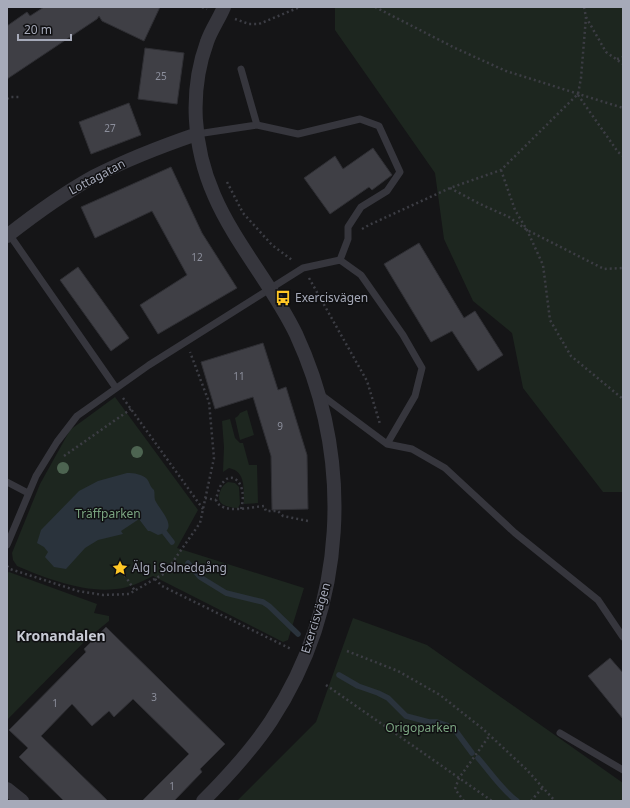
<svg xmlns="http://www.w3.org/2000/svg" width="630" height="808" viewBox="0 0 630 808" font-family="'Noto Sans',sans-serif">
<style>
.green{fill:#1d261f}
.water{fill:#2a333c}
.lines{fill:none;stroke-linecap:round;stroke-linejoin:round}
.stream{stroke:#2a333c;stroke-width:5.5}
.building{fill:#3f3f45;stroke:#2f2f34}
.path{stroke:#3c3d44;stroke-width:2.5;stroke-dasharray:2 3;stroke-linecap:butt}
.lane{stroke:#36363d;stroke-width:7}
.street{stroke:#36363d;stroke-width:14}
.tree{fill:#4d6451}
.labels{text-anchor:middle;stroke-width:3;stroke-linejoin:round;paint-order:stroke}
.number-label{font-size:10px;fill:#8c8f9c}
.street-label{font-size:12px;fill:#a6aab9;stroke:#101012}
.poi-label{font-size:12px;fill:#a6aab9;stroke:#101012;text-anchor:start}
.park-label{font-size:12px;fill:#7ba581;stroke:#101012}
.quarter-label{font-size:14px;font-weight:bold;fill:#c7cad4;stroke:#101012}
</style>
<rect width="100%" height="100%" fill="#151517"/>
<path class="green" d="M 335,7 L 623,7 L 623,492 L 603,492 L 523,388 L 512,333 L 473,301 L 444,239 L 435,173 L 335,30 Z
M 115,397 L 198,510 L 177,548 L 304,588 L 288,640 L 283,642 L 153,576 C 141,582 129,588 116,589 C 84,593 45,578 17,566 L 13,560 L 12,553 L 40,484 L 70,430 Z
M 247,410 L 254,435 L 240,440 L 235,418 L 238,416 L 240,413 Z
M 230,419 L 235,438 L 240,443 L 243,443 L 249,465 L 257,465 L 258,503 L 244,504 C 243,490 247,472 229,468 L 223,472 L 224,447 L 222,421 Z
M 228,482 L 235,483 L 239,487 L 240,504 L 238,508 C 227,507 215,505 220,492 C 222,487 223,485 228,482 Z
M 9,572 L 97,604 L 94,613 L 109,616 L 109,621 L 87,639 L 7,720 L 7,573 Z
M 353,618 L 427,645 L 623,783 L 623,801 L 237,801 L 316,722 Z"/>
<path class="water" d="M 127,473 C 134,473 142,474 147,479 C 150,483 150,487 154,490 C 155,493 154,497 155,500 C 160,511 181,529 158,535 L 150,531 L 148,531 L 139,519 L 121,531 L 123,534 L 98,540 L 85,548 L 66,569 L 54,567 L 45,557 L 48,552 L 44,547 L 37,543 L 41,530 L 79,491 L 98,481 Z"/>
<g class="lines">
<path class="stream" d="M 165,533 L 172,542
M 188,563 L 200,577 L 226,593 L 263,602 L 269,606 L 298,634
M 339,675 L 358,686 L 378,693 L 388,698 L 406,716 L 429,722 L 437,722 L 446,725 L 455,730 L 472,753
M 478,758 C 491,773 501,789 517,801"/>
</g>
<path class="building" d="M 44,7 L 160,7 L 144,41 L 102,21 L 99,16 L 97,19 L 7,79 L 7,26 L 27,12 L 30,16 Z
M 145,48 L 184,53 L 177,104 L 138,99 Z
M 129,103 L 141,135 L 91,154 L 79,122 Z
M 373,148 L 392,175 L 372,190 L 369,187 L 330,214 L 304,178 L 335,156 L 343,169 Z
M 171,167 L 202,233 L 237,288 L 158,334 L 140,305 L 187,275 L 152,211 L 95,238 L 81,207 Z
M 419,243 L 464,318 L 475,311 L 503,355 L 478,371 L 452,331 L 431,342 L 384,264 Z
M 78,267 L 129,338 L 111,351 L 60,280 Z
M 263,343 L 278,390 L 286,387 L 307,455 L 308,509 L 272,510 L 271,456 L 253,397 L 215,409 L 201,362 Z
M 106,627 L 225,744 L 200,769 L 202,772 L 174,801 L 142,801 L 189,754 L 133,699 L 114,717 L 109,711 L 92,726 L 72,704 L 41,736 L 108,801 L 64,801 L 19,757 L 28,748 L 9,730 L 86,652 L 84,649 Z
M 610,658 L 623,673 L 623,719 L 588,676 Z"/>
<g class="lines">
<path class="path" d="M 202,7 L 207,9
M 375,7 L 455,48 L 506,71 L 623,108
M 586,17 L 606,52 L 623,64
M 235,19 L 249,24 L 259,24 L 300,7
M 617,59 L 623,57
M 578,95 L 618,152 L 623,156
M 7,99 L 10,97 L 19,97
M 501,170 L 515,210 L 527,230 L 543,265 L 550,320 L 571,356 L 623,399
M 227,182 L 243,213 L 272,245 L 292,260
M 450,188 L 480,204 L 509,217 L 527,230 L 604,269 L 623,268
M 362,229 L 369,225 L 450,188 L 501,170 L 578,94 L 581,78 L 586,17 L 584,7
M 309,278 L 367,381 L 380,424
M 123,398 L 203,509
M 64,456 L 131,409
M 205,498 L 216,500
M 241,509 C 250,478 223,462 216,500 C 221,515 252,507 264,506 L 266,511 L 278,511 L 283,516 L 308,521
M 7,566 L 10,569 L 78,591 L 103,595 L 129,594 L 165,573 L 200,523 L 214,458 L 209,402 L 190,352
M 122,571 L 135,591
M 155,579 L 162,586 L 291,649
M 347,651 L 398,671 L 440,695 L 483,729 L 526,769 L 555,801
M 326,685 L 492,801
M 464,801 L 455,789 L 459,778 L 490,735
M 531,801 L 543,787"/>
<path class="lane" d="M 241,69 L 257,125
M 197,134 L 257,125 L 298,134 L 360,119 L 379,126 L 400,172 L 387,191 L 361,207 L 348,227 L 348,239 L 340,260
M 9,234 L 116,388
M 320,394 L 387,444 L 412,449 L 445,468 L 515,533 L 598,600 L 623,637
M 7,482 L 28,493
M 7,545 L 36,476 L 57,442 L 77,416 L 149,365 L 303,268 L 340,260 L 361,275 L 403,335 L 422,368 L 415,396 L 387,444
M 560,733 L 623,770"/>
<path class="street" d="M 7,236 C 35,214 64,193 95,176 C 128,159 162,146 197,134
M 7,789 L 22,801
M 203,801 C 228,776 251,751 271,721 C 347,605 354,460 296,334 C 273,286 235,244 214,195 C 193,147 189,91 207,42 C 211,30 219,19 224,7"/>
</g>
<g class="tree">
<circle cx="137" cy="452" r="6"/>
<circle cx="63" cy="468" r="6"/>
</g>
<defs>
<symbol id="bus-bare" viewBox="-9 -9 18 18"><path d="M-5-6H5V4H4V6H2V4H-2V6H-4V4H-5ZM-3.5-4V0h7V-4ZM-3.5 1.2v1.5H-2V1.2ZM2 1.2v1.5H3.5V1.2Z" fill="#ffc725" stroke="#101012" stroke-width="2.5" paint-order="stroke"/></symbol>
<symbol id="sight-bare" viewBox="-9 -9 18 18"><path d="M0-6L1.8-2.2L6-1.7L2.9 1.2L3.7 5.4L0 3.3L-3.7 5.4L-2.9 1.2L-6-1.7L-1.8-2.2Z" fill="#ffc725" stroke="#101012" stroke-width="2.5" paint-order="stroke"/></symbol>
</defs>
<g fill-rule="evenodd">
<use href="#bus-bare" x="272" y="287" width="22" height="22"/>
<use href="#sight-bare" x="109" y="557" width="22" height="22"/>
</g>
<g class="labels">
<g class="number-label">
<text x="161" y="80">25</text>
<text x="110" y="132">27</text>
<text x="197" y="261">12</text>
<text x="239" y="380">11</text>
<text x="280" y="430">9</text>
<text x="154" y="701">3</text>
<text x="55" y="707">1</text>
<text x="172" y="790">1</text>
</g>
<g class="street-label">
<text transform="translate(97 177) rotate(-28)" y="4">Lottagatan</text>
<text transform="translate(316 618) rotate(-73)" y="4">Exercisvägen</text>
</g>
<g class="poi-label">
<text x="295" y="302">Exercisvägen</text>
<text x="132" y="572">Älg i Solnedgång</text>
</g>
<g class="park-label">
<text x="108" y="518">Träffparken</text>
<text x="421" y="732">Origoparken</text>
</g>
<g class="quarter-label">
<text x="61" y="641">Kronandalen</text>
</g>
</g>
<rect width="630" height="808" fill="none" stroke="#a6aab9" stroke-width="16"/>
<path d="M18 34v6h53v-6" fill="none" stroke="#a6aab9" stroke-width="2"/>
<text x="24" y="34" font-size="12" fill="#a6aab9" stroke="#101012" stroke-width="3" paint-order="stroke">20 m</text>
</svg>
